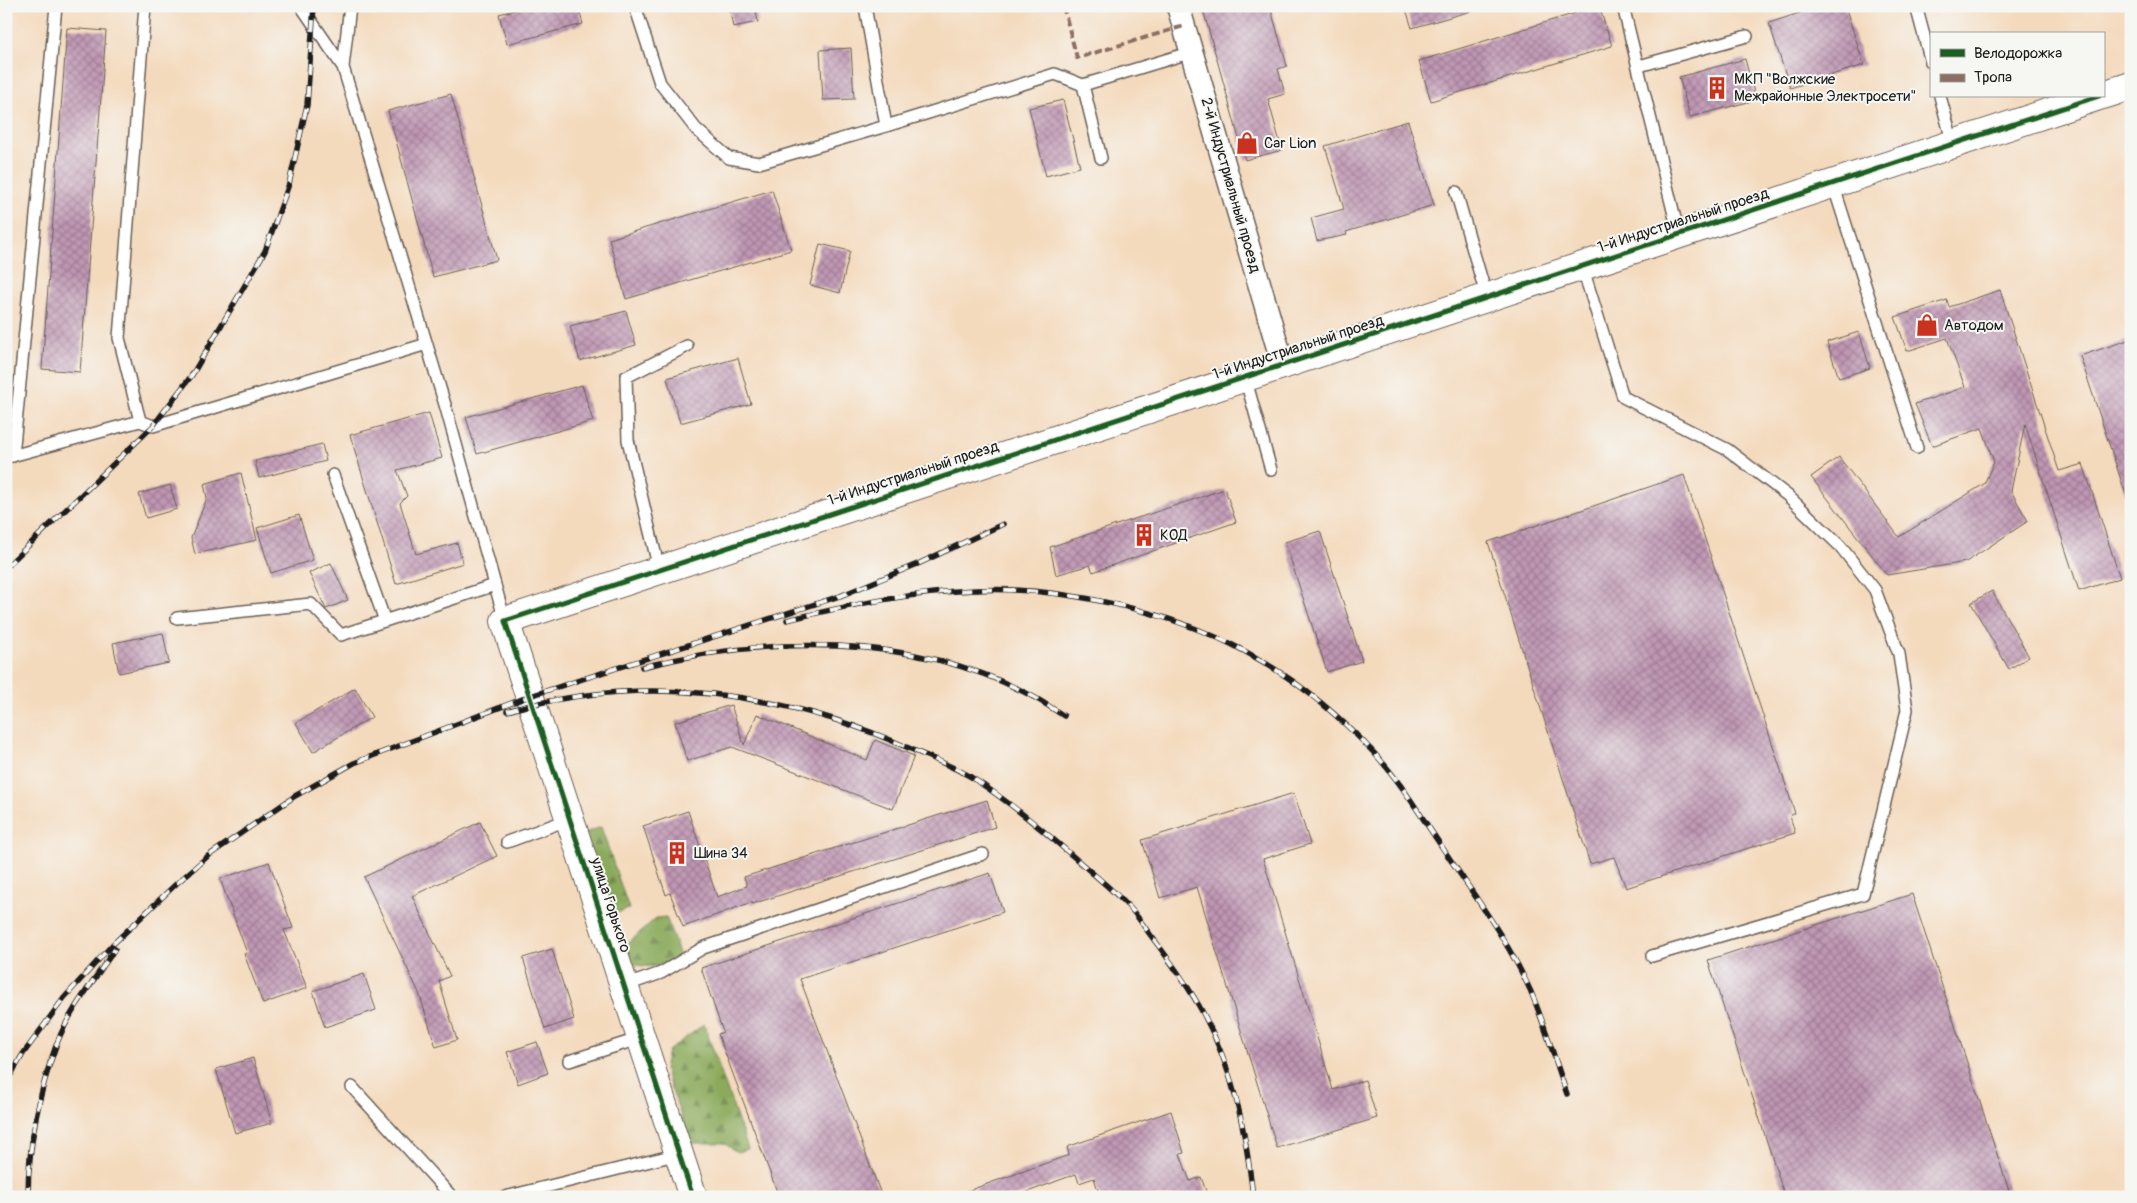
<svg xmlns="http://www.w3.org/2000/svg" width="2137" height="1203" viewBox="0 0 2137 1203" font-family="Pangolin,sans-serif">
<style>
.forest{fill:url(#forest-firs);stroke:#54633c}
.building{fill:url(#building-cross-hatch)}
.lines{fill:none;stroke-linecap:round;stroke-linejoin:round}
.service-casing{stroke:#685e54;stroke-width:14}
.minor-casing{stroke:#685e54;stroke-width:25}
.tertiary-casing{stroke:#685e54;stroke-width:30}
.service{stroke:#fff;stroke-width:11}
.minor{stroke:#fff;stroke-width:22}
.tertiary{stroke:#fff;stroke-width:28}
.rail-casing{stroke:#1c1c1c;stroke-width:5.5}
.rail{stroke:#f6f6f2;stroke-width:4;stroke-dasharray:11;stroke-linecap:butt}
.quiet{stroke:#8d6e63;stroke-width:4;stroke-dasharray:8 4;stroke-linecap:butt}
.cycleway-casing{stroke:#f6f6f2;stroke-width:8}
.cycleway{stroke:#1b5e20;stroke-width:5}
.labels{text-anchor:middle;stroke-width:4;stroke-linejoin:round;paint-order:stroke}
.poi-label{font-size:15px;fill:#1c1c1c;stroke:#f6f6f2;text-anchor:start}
.street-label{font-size:15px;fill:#1c1c1c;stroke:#f6f6f2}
</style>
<defs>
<pattern id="forest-firs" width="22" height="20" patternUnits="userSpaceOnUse" patternTransform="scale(1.25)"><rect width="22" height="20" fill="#8baa5c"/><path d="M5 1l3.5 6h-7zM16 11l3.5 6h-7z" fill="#718a4b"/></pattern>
<pattern id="building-cross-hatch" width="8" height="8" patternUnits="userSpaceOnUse" patternTransform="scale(1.25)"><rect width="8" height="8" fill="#c097b4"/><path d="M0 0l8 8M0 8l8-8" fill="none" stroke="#9b7a92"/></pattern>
</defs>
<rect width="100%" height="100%" fill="#f6f6f2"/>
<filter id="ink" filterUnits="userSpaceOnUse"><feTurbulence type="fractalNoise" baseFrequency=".02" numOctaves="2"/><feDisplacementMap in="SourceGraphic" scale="10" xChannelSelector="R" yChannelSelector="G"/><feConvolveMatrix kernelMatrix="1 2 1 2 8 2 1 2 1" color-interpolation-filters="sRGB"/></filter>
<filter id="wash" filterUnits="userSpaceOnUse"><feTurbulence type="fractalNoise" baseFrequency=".0096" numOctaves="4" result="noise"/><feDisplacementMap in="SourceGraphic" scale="20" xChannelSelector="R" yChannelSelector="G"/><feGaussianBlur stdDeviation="1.12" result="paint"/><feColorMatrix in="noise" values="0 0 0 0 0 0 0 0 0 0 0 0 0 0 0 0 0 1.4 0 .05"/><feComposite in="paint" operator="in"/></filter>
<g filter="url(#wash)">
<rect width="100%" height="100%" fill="#f4dabd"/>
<path class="forest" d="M 601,827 L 629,909 L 610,915 L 582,834 Z
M 666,917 L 680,956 C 660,968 653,968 632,964 L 626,945 L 656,918 Z
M 704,1024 L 748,1149 L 737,1152 L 724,1143 L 691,1143 L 664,1069 L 668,1051 Z"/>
<g id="blocks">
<path class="building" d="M 531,6 L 578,6 L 583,24 L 507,44 L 499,14 Z
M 729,6 L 755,6 L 758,22 L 733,27 Z
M 1202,6 L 1270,6 L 1287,66 L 1278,69 L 1285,94 L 1268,99 L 1282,150 L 1245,160 Z
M 1405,6 L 1471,6 L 1471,11 L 1412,28 Z
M 1599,6 L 1612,46 L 1431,101 L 1419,61 Z
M 1821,6 L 1845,6 L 1864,65 L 1790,88 L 1769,23 Z
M 67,28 L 106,31 L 80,372 L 42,369 Z
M 851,48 L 854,99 L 823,100 L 820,50 Z
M 1745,59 L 1756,100 L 1690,117 L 1679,77 Z
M 451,94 L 497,260 L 433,277 L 388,111 Z
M 1063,100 L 1080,167 L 1046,176 L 1029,108 Z
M 1408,121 L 1434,205 L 1346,232 L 1347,235 L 1317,241 L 1311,218 L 1344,209 L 1325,146 Z
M 772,190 L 791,250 L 626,299 L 609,239 Z
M 820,244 L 850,251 L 840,293 L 810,285 Z
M 2000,290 L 2059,471 L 2083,464 L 2120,578 L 2079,591 L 2025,424 L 2011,491 L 2028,521 L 1966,562 L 1887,575 L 1811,477 L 1839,457 L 1899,537 L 1984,484 L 1994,462 L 1982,428 L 1932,446 L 1915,404 L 1965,387 L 1947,338 L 1907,351 L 1895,317 L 1947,300 L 1949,307 Z
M 626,311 L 636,345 L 580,361 L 570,326 Z
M 1859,332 L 1870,368 L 1839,378 L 1827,342 Z
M 2131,339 L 2131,500 L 2128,501 L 2080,356 Z
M 738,358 L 751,404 L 680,423 L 667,378 Z
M 582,385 L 593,421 L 477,454 L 466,417 Z
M 429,413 L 442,458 L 397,470 L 407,496 L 400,503 L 416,554 L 457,543 L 463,563 L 396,584 L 350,435 Z
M 322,444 L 326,461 L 259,478 L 255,461 Z
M 241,473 L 257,540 L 195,554 L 191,538 L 207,498 L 204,484 Z
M 1684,475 L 1795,813 L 1790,816 L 1795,833 L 1626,888 L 1614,857 L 1590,864 L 1488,542 Z
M 170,485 L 177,509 L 146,518 L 139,494 Z
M 1225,489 L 1236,522 L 1093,572 L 1090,565 L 1056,575 L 1050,547 Z
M 299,515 L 313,560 L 271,573 L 257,528 Z
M 1320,531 L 1362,661 L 1327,672 L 1285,542 Z
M 331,563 L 348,600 L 326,609 L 309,573 Z
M 1992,591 L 2029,657 L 2009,669 L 1971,603 Z
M 163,633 L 169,663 L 119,673 L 113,643 Z
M 355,688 L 372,717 L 313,752 L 296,723 Z
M 731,705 L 744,745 L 757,714 L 867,760 L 875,740 L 914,756 L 893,809 L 732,747 L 687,761 L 675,722 Z
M 1294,793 L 1310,844 L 1263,859 L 1333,1090 L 1365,1080 L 1377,1118 L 1277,1148 L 1197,887 L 1160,898 L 1142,840 Z
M 987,800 L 995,827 L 752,904 L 752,902 L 683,927 L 670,893 L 666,895 L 643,826 L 688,811 L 717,897 L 747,886 L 744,877 Z
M 480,822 L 497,856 L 412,896 L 450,976 L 439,981 L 457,1040 L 436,1047 L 419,993 L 364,877 Z
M 269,862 L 293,928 L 284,930 L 307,988 L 263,1004 L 244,954 L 247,953 L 220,879 Z
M 990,873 L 1003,912 L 800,979 L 882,1197 L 779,1197 L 718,1034 L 723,1032 L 701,968 Z
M 1912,894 L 2011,1197 L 1785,1197 L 1708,960 Z
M 552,949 L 574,1019 L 545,1029 L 523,958 Z
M 364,974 L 376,1010 L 325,1027 L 313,991 Z
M 537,1042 L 548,1073 L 518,1084 L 507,1052 Z
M 253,1058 L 272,1123 L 235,1133 L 216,1069 Z
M 1171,1111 L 1184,1153 L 1180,1154 L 1190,1181 L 1201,1177 L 1208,1197 L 1100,1197 L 1094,1178 L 1079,1183 L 1076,1174 L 1014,1197 L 956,1197 L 956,1195 L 1069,1155 L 1067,1147 Z"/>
</g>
</g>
<g filter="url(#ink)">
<use href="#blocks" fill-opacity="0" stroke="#685e54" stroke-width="1"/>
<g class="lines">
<defs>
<path id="service" d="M 301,6 L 343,67 L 446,408 L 505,621
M 635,6 L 660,83 L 696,129 L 729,158 L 759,163 L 886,126
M 865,6 L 886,126 L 1055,74 L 1083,85
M 1623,6 L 1679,235
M 1916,6 L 1931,62
M 1639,66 L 1747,36
M 343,67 L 350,6
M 1940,96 L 1953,144
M 1101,158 L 1083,85 L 1192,52
M 1833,184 L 1917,448
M 1456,192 L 1487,298
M 1582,266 L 1623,397 L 1728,450 L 1788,496 L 1840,546 L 1875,590 L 1899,654 L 1907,710 L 1863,894 L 1652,956
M 1245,377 L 1271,470
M 140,421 L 119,338 L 145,6
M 13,456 L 56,6
M 8,457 L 140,421 L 153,426 L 427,344
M 333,475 L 385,621
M 659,569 L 628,440 L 626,377 L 687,346
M 177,618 L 311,604 L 341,635 L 495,585
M 507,842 L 570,819
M 624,986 L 661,973 L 703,948 L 983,854
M 569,1061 L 641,1038
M 352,1087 L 452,1197
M 505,1197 L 679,1154"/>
<path id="minor" d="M 1178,6 L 1283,365"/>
<path id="tertiary" d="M 2103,95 L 2131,86
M 693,1197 L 505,621 L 2099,96"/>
</defs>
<use href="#service" class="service-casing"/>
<use href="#minor" class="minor-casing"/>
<use href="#tertiary" class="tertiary-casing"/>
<use href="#service" class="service"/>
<use href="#minor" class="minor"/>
<use href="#tertiary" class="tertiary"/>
<defs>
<path id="rail" d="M 6,567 L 153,426 L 192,375 L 265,251 L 289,184 L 307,105 L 314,6
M 787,620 C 850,605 912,592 976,590 C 1060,586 1172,611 1246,652 C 1294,678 1338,714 1375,754 C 1401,782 1420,815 1442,847 C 1473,894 1508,940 1531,992 C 1545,1025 1555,1060 1567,1094
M 642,667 C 765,636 912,633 1028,694 C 1040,700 1052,708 1064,716
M 507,711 C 644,673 783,691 911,749 C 930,758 953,766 971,777 C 1007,800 1042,829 1075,858 C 1092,873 1111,888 1127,905 C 1136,913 1142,924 1149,933 C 1168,958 1188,985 1203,1013 C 1234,1071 1246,1132 1253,1197
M 6,1083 L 23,1054 L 64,998 L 112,945 L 176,884 L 208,856 L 295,796 L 354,763 L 530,696 L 840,596 L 920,563 L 1003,524
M 28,1197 C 28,1146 39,1091 57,1043 C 70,1010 95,979 115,949"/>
</defs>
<use href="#rail" class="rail-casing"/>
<use href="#rail" class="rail"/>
<path class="quiet" d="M 1063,6 L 1077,58 L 1184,26"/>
<defs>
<path id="cycleway" d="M 693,1197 L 505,621 L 2099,96"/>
</defs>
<use href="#cycleway" class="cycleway-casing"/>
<use href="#cycleway" class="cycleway"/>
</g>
</g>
<defs>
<symbol id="building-bare" viewBox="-9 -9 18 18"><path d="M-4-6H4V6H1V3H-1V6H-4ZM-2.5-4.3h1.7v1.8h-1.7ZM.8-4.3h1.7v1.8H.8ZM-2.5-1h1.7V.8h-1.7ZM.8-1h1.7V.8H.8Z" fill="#c8321e" stroke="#f6f6f2" stroke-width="2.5" paint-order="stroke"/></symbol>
<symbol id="shop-bare" viewBox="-9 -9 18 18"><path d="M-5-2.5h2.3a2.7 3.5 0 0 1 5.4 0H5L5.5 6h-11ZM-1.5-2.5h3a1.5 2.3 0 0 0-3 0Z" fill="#c8321e" stroke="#f6f6f2" stroke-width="2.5" paint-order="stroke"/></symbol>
</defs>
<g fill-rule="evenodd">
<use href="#building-bare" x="1701" y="72" width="32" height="32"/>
<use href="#shop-bare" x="1231" y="127" width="32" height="32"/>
<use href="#shop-bare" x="1911" y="309" width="32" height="32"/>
<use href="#building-bare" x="1128" y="519" width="32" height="32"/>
<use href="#building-bare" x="661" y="837" width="32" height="32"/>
</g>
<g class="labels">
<g class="poi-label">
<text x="1734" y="84">МКП "Волжские<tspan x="1734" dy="17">Межрайонные Электросети"</tspan></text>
<text x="1264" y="148">Car Lion</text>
<text x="1944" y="330">Автодом</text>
<text x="1160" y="540">КОД</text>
<text x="694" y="858">Шина 34</text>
</g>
<g class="street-label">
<text transform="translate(1231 185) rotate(74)" y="5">2-й Индустриальный проезд</text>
<text transform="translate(1683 220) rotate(-18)" y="5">1-й Индустриальный проезд</text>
<text transform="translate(1298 347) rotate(-18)" y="5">1-й Индустриальный проезд</text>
<text transform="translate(913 473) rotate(-18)" y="5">1-й Индустриальный проезд</text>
<text transform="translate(611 905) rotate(72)" y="5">улица Горького</text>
</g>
</g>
<rect width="2137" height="1203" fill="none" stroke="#f6f6f2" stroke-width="25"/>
<rect x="1930" y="32" width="175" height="65" fill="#f6f6f2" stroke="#9f9f9c"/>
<rect x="1940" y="49" width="25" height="8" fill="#1b5e20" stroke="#9f9f9c"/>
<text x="1974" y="58" font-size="15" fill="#1c1c1c">Велодорожка</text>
<rect x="1940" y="74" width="25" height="8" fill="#8d6e63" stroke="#9f9f9c"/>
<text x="1974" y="82" font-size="15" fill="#1c1c1c">Тропа</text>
</svg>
